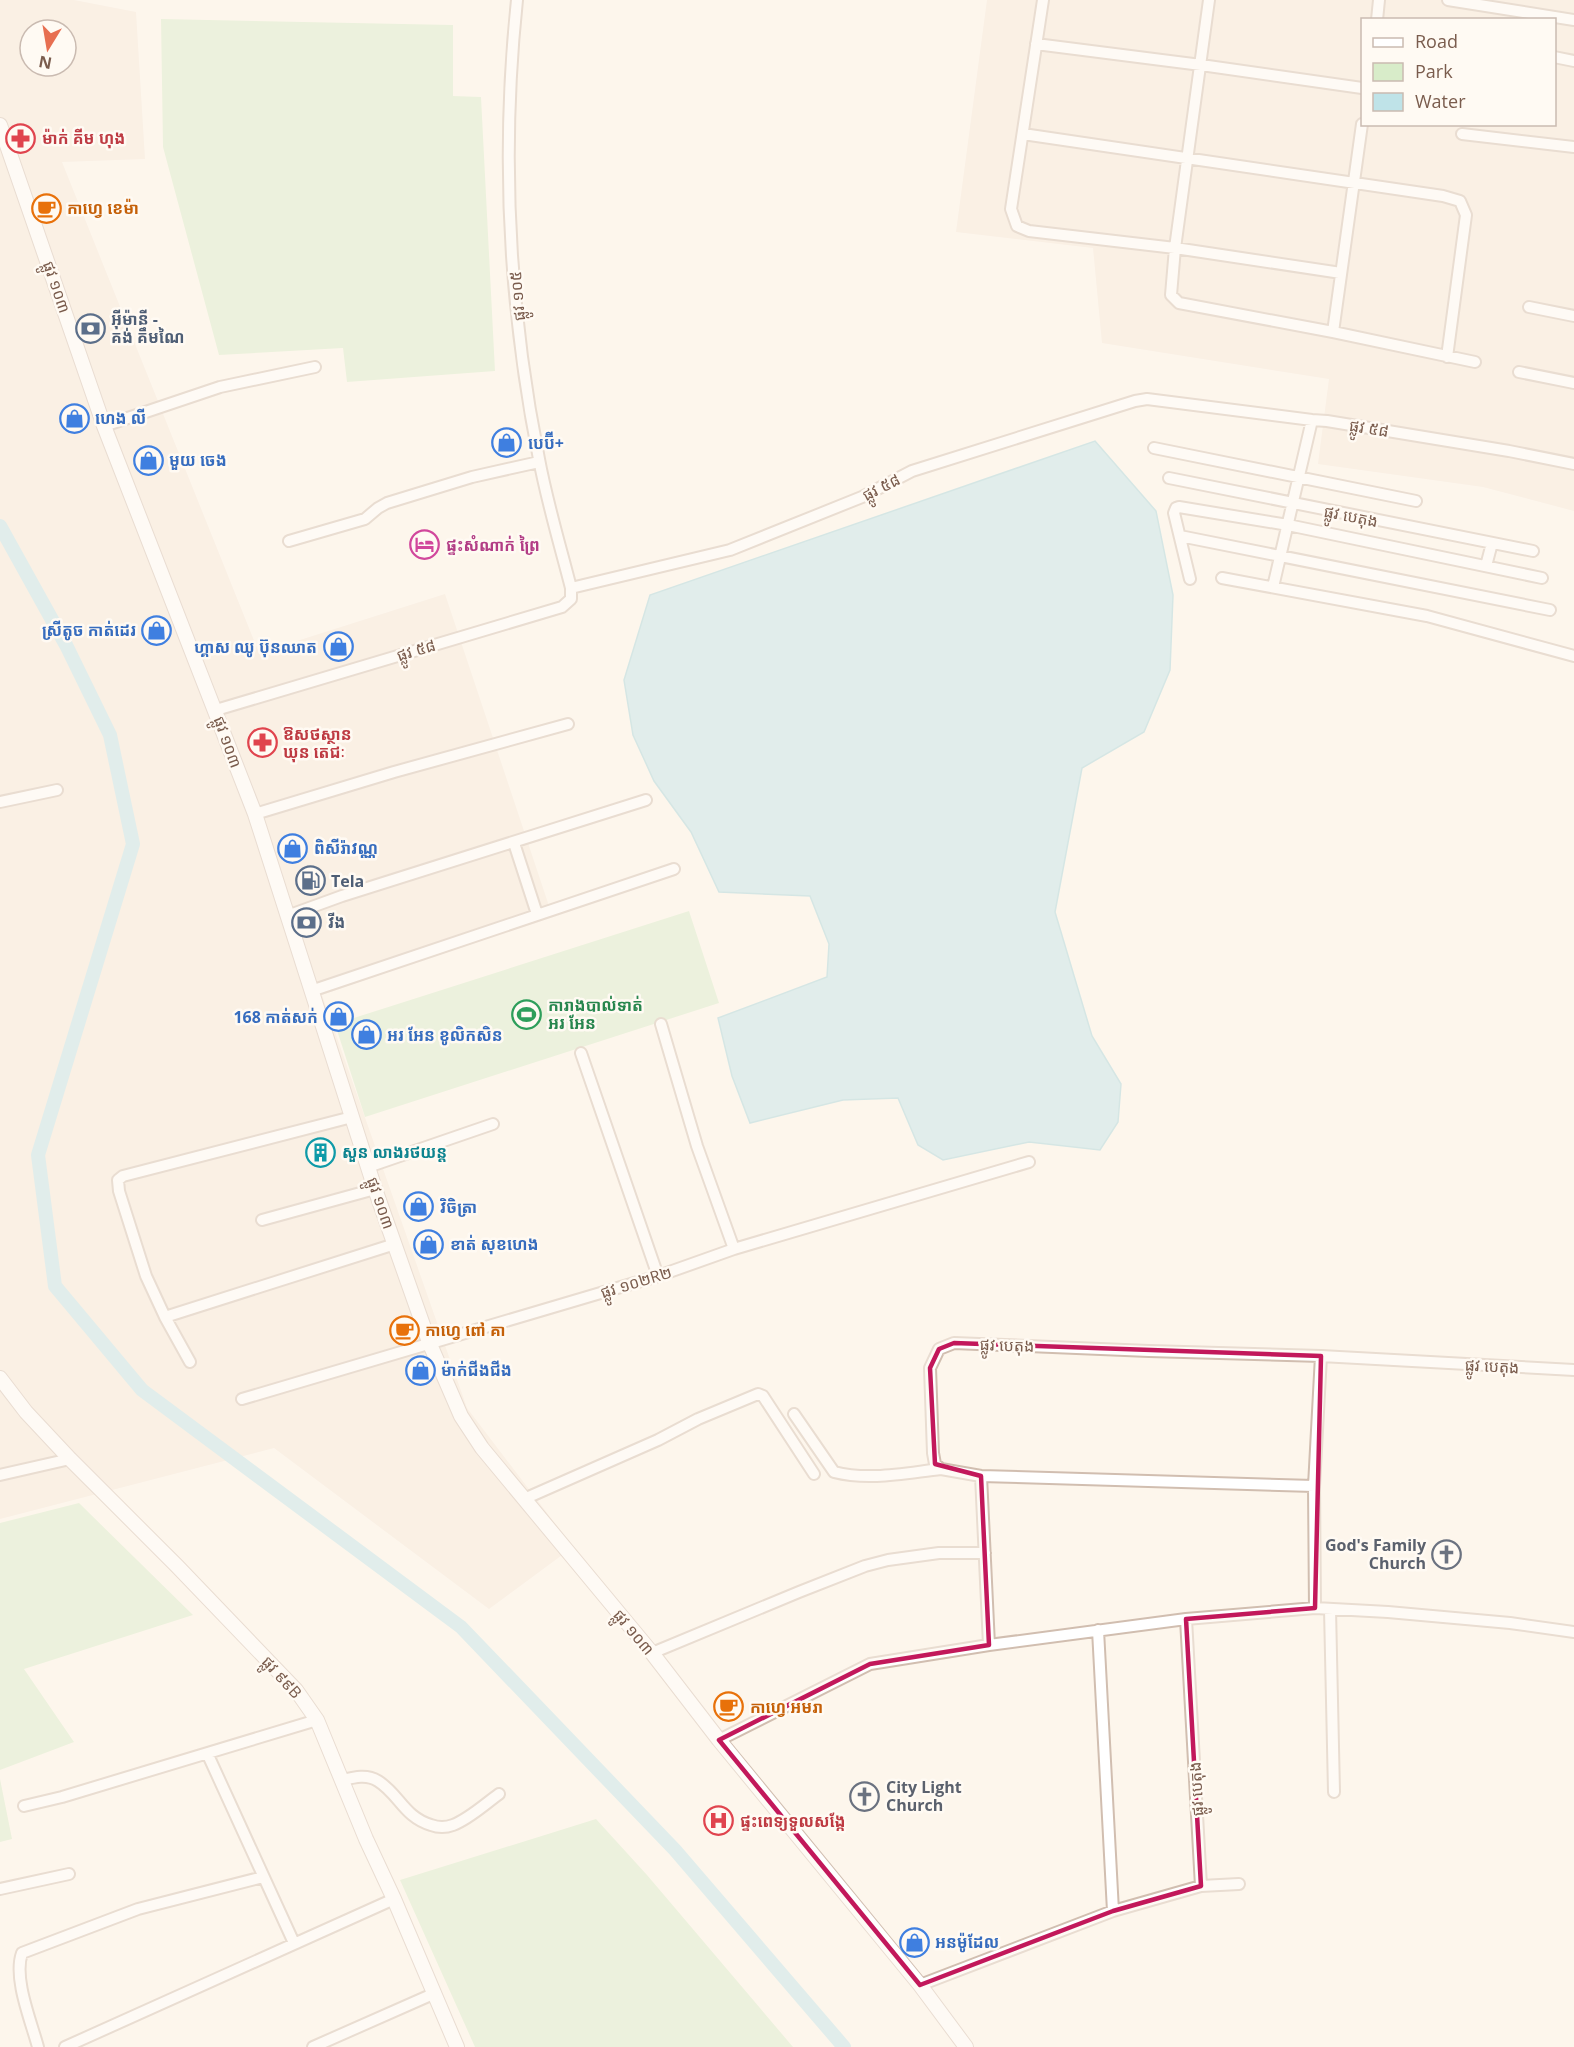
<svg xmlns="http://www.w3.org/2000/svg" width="1574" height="2047" viewBox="0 0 1574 2047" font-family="'Open Sans','Noto Sans Khmer',sans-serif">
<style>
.residential{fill:#f5e8da;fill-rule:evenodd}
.green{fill:#d8ecc9}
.water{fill:#bfe3e8;stroke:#a5d3da;stroke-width:1.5}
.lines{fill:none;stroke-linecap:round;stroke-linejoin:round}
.canal{stroke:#bfe3e8;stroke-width:14}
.minor-casing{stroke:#d1beb0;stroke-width:14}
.tertiary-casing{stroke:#d1beb0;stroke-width:16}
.minor{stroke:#fff;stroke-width:10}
.tertiary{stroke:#fff;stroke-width:14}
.marked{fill:none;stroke:#c2185b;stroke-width:4.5;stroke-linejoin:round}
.labels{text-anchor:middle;stroke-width:5;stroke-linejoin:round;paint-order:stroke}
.health-label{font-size:16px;font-weight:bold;fill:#be3a42;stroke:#fffaf3;text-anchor:start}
.food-label{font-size:16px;font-weight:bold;fill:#c56008;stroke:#fffaf3;text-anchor:start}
.street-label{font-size:16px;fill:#7a5c4d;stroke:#fffaf3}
.service-label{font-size:16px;font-weight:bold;fill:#4e5e75;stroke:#fffaf3;text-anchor:start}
.shop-label{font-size:16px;font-weight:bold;fill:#366cbe;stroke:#fffaf3;text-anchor:start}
.hotel-label{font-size:16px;font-weight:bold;fill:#b23c85;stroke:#fffaf3;text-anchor:start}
.leisure-label{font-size:16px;font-weight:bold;fill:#27864d;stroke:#fffaf3;text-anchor:start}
.culture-label{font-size:16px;font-weight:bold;fill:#0d838f;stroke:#fffaf3;text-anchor:start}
.worship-label{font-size:16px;font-weight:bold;fill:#5b616d;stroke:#fffaf3;text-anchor:end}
</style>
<rect width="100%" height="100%" fill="#fdf6ec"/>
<path class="residential" d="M 0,0 L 74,0 L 136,12 L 145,159 L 62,162 L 259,653 L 445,594 L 552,915 L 322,995 L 467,1408 L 573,1547 L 489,1609 L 274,1448 L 0,1519 ZM 30,30 L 66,30 L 66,66 L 30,66 Z
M 987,0 L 1574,0 L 1574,511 L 1483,487 L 1318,464 L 1329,379 L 1102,343 L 1093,248 L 956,232 ZM 1362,20 L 1554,20 L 1554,124 L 1362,124 Z"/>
<path class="green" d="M 161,19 L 453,25 L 453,96 L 481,97 L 495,371 L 347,382 L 343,348 L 219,355 L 163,147 Z
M 689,911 L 719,1003 L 365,1117 L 335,1024 Z
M 79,1503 L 193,1615 L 24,1669 L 74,1742 L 0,1770 L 0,1523 Z
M 0,1779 L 12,1839 L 0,1842 Z
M 596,1819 L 647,1875 L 793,2047 L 475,2047 L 400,1880 Z"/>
<path class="water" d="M 1095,441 L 1156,511 L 1173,595 L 1170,670 L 1144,732 L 1082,768 L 1055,912 L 1092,1036 L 1121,1084 L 1118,1122 L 1100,1150 L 1029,1142 L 943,1160 L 918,1145 L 898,1098 L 843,1100 L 750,1123 L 732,1076 L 718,1018 L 827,977 L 829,944 L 810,896 L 719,892 L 691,832 L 654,781 L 633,735 L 624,680 L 650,595 Z"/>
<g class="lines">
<path class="canal" d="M 0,526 L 66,645 L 110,735 L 133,844 L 38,1155 L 55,1286 L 142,1390 L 461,1627 L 675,1850 L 844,2047"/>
<defs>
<path id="minor" d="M 1043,0 L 1011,209 L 1017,226 L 1029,231 L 1175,248 L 1341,273
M 1209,0 L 1175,248 L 1171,295 L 1179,303 L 1333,332 L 1475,362
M 1448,0 L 1574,20
M 1377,20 L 1379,0
M 1036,44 L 1201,65 L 1362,88
M 1554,57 L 1574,61
M 1023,134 L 1443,196 L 1460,201 L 1466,215 L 1447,357
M 1462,134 L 1574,147
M 1529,307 L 1574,316
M 1333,332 L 1362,124
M 1519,372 L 1574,383
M 104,426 L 220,387 L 315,367
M 1154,448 L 1416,501
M 1169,478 L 1533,551
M 1180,536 L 1550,610
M 289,541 L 365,519 L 378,508 L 387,503 L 472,477 L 539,462
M 1486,566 L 1492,543
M 1222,578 L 1427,616 L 1574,656
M 1190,579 L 1174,513 L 1176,508 L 1179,507 L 1288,525 L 1542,578
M 1273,587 L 1312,420
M 571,588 L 730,550 L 862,497 L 912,471 L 1135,401 L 1147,399 L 1312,420 L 1327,421 L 1509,451 L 1574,464
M 216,710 L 562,607 L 571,599 L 571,588 C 560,545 547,502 539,459 C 509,309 501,152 517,0
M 0,802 L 57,790
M 255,814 L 394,772 L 568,724
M 514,843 L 537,914
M 287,916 L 342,896 L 646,800
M 311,991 L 674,869
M 661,1024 L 697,1146 L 734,1249
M 581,1053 L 658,1276
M 368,1167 L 493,1124
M 262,1220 L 375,1189
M 165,1317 L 395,1244
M 190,1362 L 165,1317 L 146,1276 L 119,1191 L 118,1180 L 123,1176 L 352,1117
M 242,1399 L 658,1276 L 734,1249 L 1029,1162
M 794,1414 L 834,1472 C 869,1481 905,1473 941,1469
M 0,1475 L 70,1459
M 981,1476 L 989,1645
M 1314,1486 L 981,1476 L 941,1469 L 935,1464 L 933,1453 L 930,1368 L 939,1349 L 954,1343 L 1149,1351 L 1321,1356 L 1574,1370
M 524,1499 L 658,1440 L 698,1419 L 758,1394 L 763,1396 L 814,1474
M 1315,1608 L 1314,1486 L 1321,1356
M 1330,1609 L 1334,1792
M 1186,1619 L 1201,1886
M 1098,1630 L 1113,1911
M 652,1653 L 799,1592 L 865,1566 L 888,1560 L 939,1553 L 985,1553
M 719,1740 L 870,1664 L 989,1645 L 1186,1619 L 1315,1608 L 1388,1612 L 1510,1623 L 1574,1632
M 208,1755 L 294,1943
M 343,1780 C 355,1777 367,1774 378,1781 C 399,1794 404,1817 431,1825 C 439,1828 445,1828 453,1825 C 469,1819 485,1804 499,1794
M 24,1806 L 62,1797 L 317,1720
M 0,1889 L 69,1874
M 920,1985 L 1113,1911 L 1201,1886 L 1239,1884
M 38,2047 C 31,2021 13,1978 22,1953 L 138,1909 L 263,1877
M 65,2047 L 394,1899
M 313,2047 L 433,1994"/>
<path id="tertiary" d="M 0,125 L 104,426 L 255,814 L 375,1189 L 429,1342 L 461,1416 L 482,1448 L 652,1653 L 719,1740 L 920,1985 L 966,2047
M 0,1378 L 26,1412 L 70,1459 L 177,1566 L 296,1690 L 317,1720 L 366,1839 L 394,1899 L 457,2047"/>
</defs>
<use href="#minor" class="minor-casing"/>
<use href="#tertiary" class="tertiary-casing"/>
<use href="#minor" class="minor"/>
<use href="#tertiary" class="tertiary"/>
</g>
<path d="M0 0H1574V2047H0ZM 954,1343 L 1321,1356 L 1315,1608 L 1186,1619 L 1201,1886 L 1113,1911 L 920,1985 L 719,1740 L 870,1664 L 989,1645 L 981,1476 L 935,1464 L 930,1368 L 939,1349 Z" fill="#fdf6ec" fill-opacity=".55" fill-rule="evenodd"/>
<path class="marked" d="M 954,1343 L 1321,1356 L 1315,1608 L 1186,1619 L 1201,1886 L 1113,1911 L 920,1985 L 719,1740 L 870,1664 L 989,1645 L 981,1476 L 935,1464 L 930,1368 L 939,1349 Z"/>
<defs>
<symbol id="pharmacy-ring" viewBox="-11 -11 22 22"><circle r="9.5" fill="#fffaf3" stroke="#e0444e" stroke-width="1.5"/><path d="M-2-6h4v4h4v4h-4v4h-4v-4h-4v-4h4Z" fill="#e0444e"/></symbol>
<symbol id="cafe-ring" viewBox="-11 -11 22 22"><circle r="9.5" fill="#fffaf3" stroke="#e8710a" stroke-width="1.5"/><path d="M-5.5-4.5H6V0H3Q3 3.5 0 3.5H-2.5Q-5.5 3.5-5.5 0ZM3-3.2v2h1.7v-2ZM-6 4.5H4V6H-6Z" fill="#e8710a"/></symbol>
<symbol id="bank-ring" viewBox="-11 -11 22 22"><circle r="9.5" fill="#fffaf3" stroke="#5c6f8a" stroke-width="1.5"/><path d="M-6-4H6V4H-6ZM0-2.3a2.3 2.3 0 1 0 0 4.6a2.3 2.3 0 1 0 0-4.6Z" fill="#5c6f8a"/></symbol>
<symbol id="shop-ring" viewBox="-11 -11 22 22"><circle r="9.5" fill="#fffaf3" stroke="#3f7fe0" stroke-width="1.5"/><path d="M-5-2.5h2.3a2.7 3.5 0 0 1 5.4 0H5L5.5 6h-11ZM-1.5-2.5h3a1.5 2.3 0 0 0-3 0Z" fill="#3f7fe0"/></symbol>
<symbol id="hotel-ring" viewBox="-11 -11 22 22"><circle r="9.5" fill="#fffaf3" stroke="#d1479c" stroke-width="1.5"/><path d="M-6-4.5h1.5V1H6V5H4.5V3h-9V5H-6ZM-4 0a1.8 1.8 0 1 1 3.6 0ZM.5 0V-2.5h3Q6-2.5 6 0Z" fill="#d1479c"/></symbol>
<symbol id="fuel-ring" viewBox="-11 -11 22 22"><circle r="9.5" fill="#fffaf3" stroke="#5c6f8a" stroke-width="1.5"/><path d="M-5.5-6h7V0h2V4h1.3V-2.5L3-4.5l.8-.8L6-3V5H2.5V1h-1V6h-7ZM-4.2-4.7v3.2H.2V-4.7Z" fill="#5c6f8a"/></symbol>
<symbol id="stadium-ring" viewBox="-11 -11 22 22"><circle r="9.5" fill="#fffaf3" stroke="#2e9e5b" stroke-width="1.5"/><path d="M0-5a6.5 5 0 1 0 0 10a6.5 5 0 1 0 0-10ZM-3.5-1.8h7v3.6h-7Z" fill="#2e9e5b"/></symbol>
<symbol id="building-ring" viewBox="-11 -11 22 22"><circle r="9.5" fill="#fffaf3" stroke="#0f9aa8" stroke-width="1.5"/><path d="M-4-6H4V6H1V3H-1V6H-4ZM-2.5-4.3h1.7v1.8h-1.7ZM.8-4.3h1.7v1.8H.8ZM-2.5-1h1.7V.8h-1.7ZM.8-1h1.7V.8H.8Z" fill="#0f9aa8"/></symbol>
<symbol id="church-ring" viewBox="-11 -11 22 22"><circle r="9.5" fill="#fffaf3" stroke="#6b7280" stroke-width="1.5"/><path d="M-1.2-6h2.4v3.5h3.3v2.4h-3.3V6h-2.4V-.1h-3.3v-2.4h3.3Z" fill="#6b7280"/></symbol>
<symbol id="hospital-ring" viewBox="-11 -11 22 22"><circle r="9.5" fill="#fffaf3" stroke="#e0444e" stroke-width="1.5"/><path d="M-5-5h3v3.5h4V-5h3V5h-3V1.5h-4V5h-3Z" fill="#e0444e"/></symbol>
</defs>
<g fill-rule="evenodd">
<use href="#pharmacy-ring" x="4" y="122" width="33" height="33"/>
<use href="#cafe-ring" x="30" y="192" width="33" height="33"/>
<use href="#bank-ring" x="74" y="312" width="33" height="33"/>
<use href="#shop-ring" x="58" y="402" width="33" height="33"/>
<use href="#shop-ring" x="490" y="426" width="33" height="33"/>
<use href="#shop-ring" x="132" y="444" width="33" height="33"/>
<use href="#hotel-ring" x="408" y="528" width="33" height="33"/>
<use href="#shop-ring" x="140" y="614" width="33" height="33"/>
<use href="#shop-ring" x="322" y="630" width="33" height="33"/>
<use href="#pharmacy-ring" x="246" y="726" width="33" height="33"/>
<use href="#shop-ring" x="276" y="832" width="33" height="33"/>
<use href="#fuel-ring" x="294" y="864" width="33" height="33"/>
<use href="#bank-ring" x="290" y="906" width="33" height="33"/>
<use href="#stadium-ring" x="510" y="998" width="33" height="33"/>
<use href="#shop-ring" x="322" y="1000" width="33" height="33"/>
<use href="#shop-ring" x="350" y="1018" width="33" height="33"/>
<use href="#building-ring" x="304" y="1136" width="33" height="33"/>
<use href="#shop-ring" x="402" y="1190" width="33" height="33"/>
<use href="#shop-ring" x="412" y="1228" width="33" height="33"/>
<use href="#cafe-ring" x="388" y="1314" width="33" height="33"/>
<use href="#shop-ring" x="404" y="1354" width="33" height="33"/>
<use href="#church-ring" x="1430" y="1538" width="33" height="33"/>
<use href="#cafe-ring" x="712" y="1690" width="33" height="33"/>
<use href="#church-ring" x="848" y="1780" width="33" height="33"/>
<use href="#hospital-ring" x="702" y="1804" width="33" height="33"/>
<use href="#shop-ring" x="898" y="1926" width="33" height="33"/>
</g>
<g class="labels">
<g class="health-label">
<text x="42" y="144">ម៉ាក់ គីម ហុង</text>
<text x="283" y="740">ឱសថស្ថាន<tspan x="283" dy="18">ឃុន តេជៈ</tspan></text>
<text x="740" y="1827">ផ្ទះពេទ្យទួលសង្កែ</text>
</g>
<g class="food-label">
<text x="67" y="214">កាហ្វេ ខេម៉ា</text>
<text x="425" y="1336">កាហ្វេ ពៅ គា</text>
<text x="750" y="1713">កាហ្វេ អមរា</text>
</g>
<g class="street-label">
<text transform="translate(57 287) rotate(71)" y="6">ផ្លូវ ១០៣</text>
<text transform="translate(517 296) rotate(-95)" y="6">ផ្លូវ ១០៥</text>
<text transform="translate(1369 428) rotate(9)" y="6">ផ្លូវ ៥៨</text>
<text transform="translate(881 487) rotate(-27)" y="6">ផ្លូវ ៥៨</text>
<text transform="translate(1351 516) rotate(11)" y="6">ផ្លូវ បេតុង</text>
<text transform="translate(416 650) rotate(-17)" y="6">ផ្លូវ ៥៨</text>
<text transform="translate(228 742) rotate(70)" y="6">ផ្លូវ ១០៣</text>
<text transform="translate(381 1203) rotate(71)" y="6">ផ្លូវ ១០៣</text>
<text transform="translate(636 1282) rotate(-17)" y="6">ផ្លូវ ១០២R២</text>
<text transform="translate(1007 1345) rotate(2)" y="6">ផ្លូវ បេតុង</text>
<text transform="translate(1492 1366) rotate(3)" y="6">ផ្លូវ បេតុង</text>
<text transform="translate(634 1632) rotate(50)" y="6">ផ្លូវ ១០៣</text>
<text transform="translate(282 1677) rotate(48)" y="6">ផ្លូវ ៩៩B</text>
<text transform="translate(1196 1789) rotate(-93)" y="6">ផ្លូវ បេតុង</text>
</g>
<g class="service-label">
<text x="111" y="325">អ៊ីម៉ានី -<tspan x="111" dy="18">គង់ គឹមណៃ</tspan></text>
<text x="331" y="887">Tela</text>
<text x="328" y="928">វីង</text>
</g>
<g class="shop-label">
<text x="95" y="424">ហេង លី</text>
<text x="528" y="449">បេប៊ី+</text>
<text x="169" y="466">មួយ ចេង</text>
<text x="136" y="636" text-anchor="end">ស្រីតូច កាត់ដេរ</text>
<text x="317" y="653" text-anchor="end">ហ្គាស ឈូ ប៊ុនឈាត</text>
<text x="314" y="854">ពិសីរ៉ាវណ្ណ</text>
<text x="318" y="1023" text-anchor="end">168 កាត់សក់</text>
<text x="387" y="1041">អរ អែន ខូលិកសិន</text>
<text x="440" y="1213">វិចិត្រា</text>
<text x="450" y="1250">ខាត់ សុខហេង</text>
<text x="441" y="1376">ម៉ាក់ជីងជីង</text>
<text x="935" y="1948">អនម៉ូដែល</text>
</g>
<g class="hotel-label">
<text x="446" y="551">ផ្ទះសំណាក់ ព្រៃ</text>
</g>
<g class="leisure-label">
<text x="548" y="1011">ការាងបាល់ទាត់<tspan x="548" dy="18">អរ អែន</tspan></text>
</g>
<g class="culture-label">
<text x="342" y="1158">សួន លាងរថយន្ត</text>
</g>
<g class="worship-label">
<text x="1426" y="1551">God's Family<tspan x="1426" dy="18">Church</tspan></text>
<text x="886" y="1793" text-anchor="start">City Light<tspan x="886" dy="18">Church</tspan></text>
</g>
</g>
<rect x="1361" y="18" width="195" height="108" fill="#fffaf3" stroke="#cabbb1" stroke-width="1.5"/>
<rect x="1373" y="38" width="30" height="9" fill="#ffffff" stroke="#cabbb1" stroke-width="1.5"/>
<text x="1415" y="48" font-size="18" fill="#7a5c4d">Road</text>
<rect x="1373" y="63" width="30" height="18" fill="#d8ecc9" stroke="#cabbb1" stroke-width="1.5"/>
<text x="1415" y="78" font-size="18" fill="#7a5c4d">Park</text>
<rect x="1373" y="93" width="30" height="18" fill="#bfe3e8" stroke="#cabbb1" stroke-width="1.5"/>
<text x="1415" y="108" font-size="18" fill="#7a5c4d">Water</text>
<g transform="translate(48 48) rotate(191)"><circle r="28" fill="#fffaf3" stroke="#cabbb1" stroke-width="1.5"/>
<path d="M0-4.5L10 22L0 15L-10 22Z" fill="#e76f51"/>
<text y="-9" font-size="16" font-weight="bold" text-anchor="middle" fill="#7a5c4d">N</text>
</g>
</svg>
